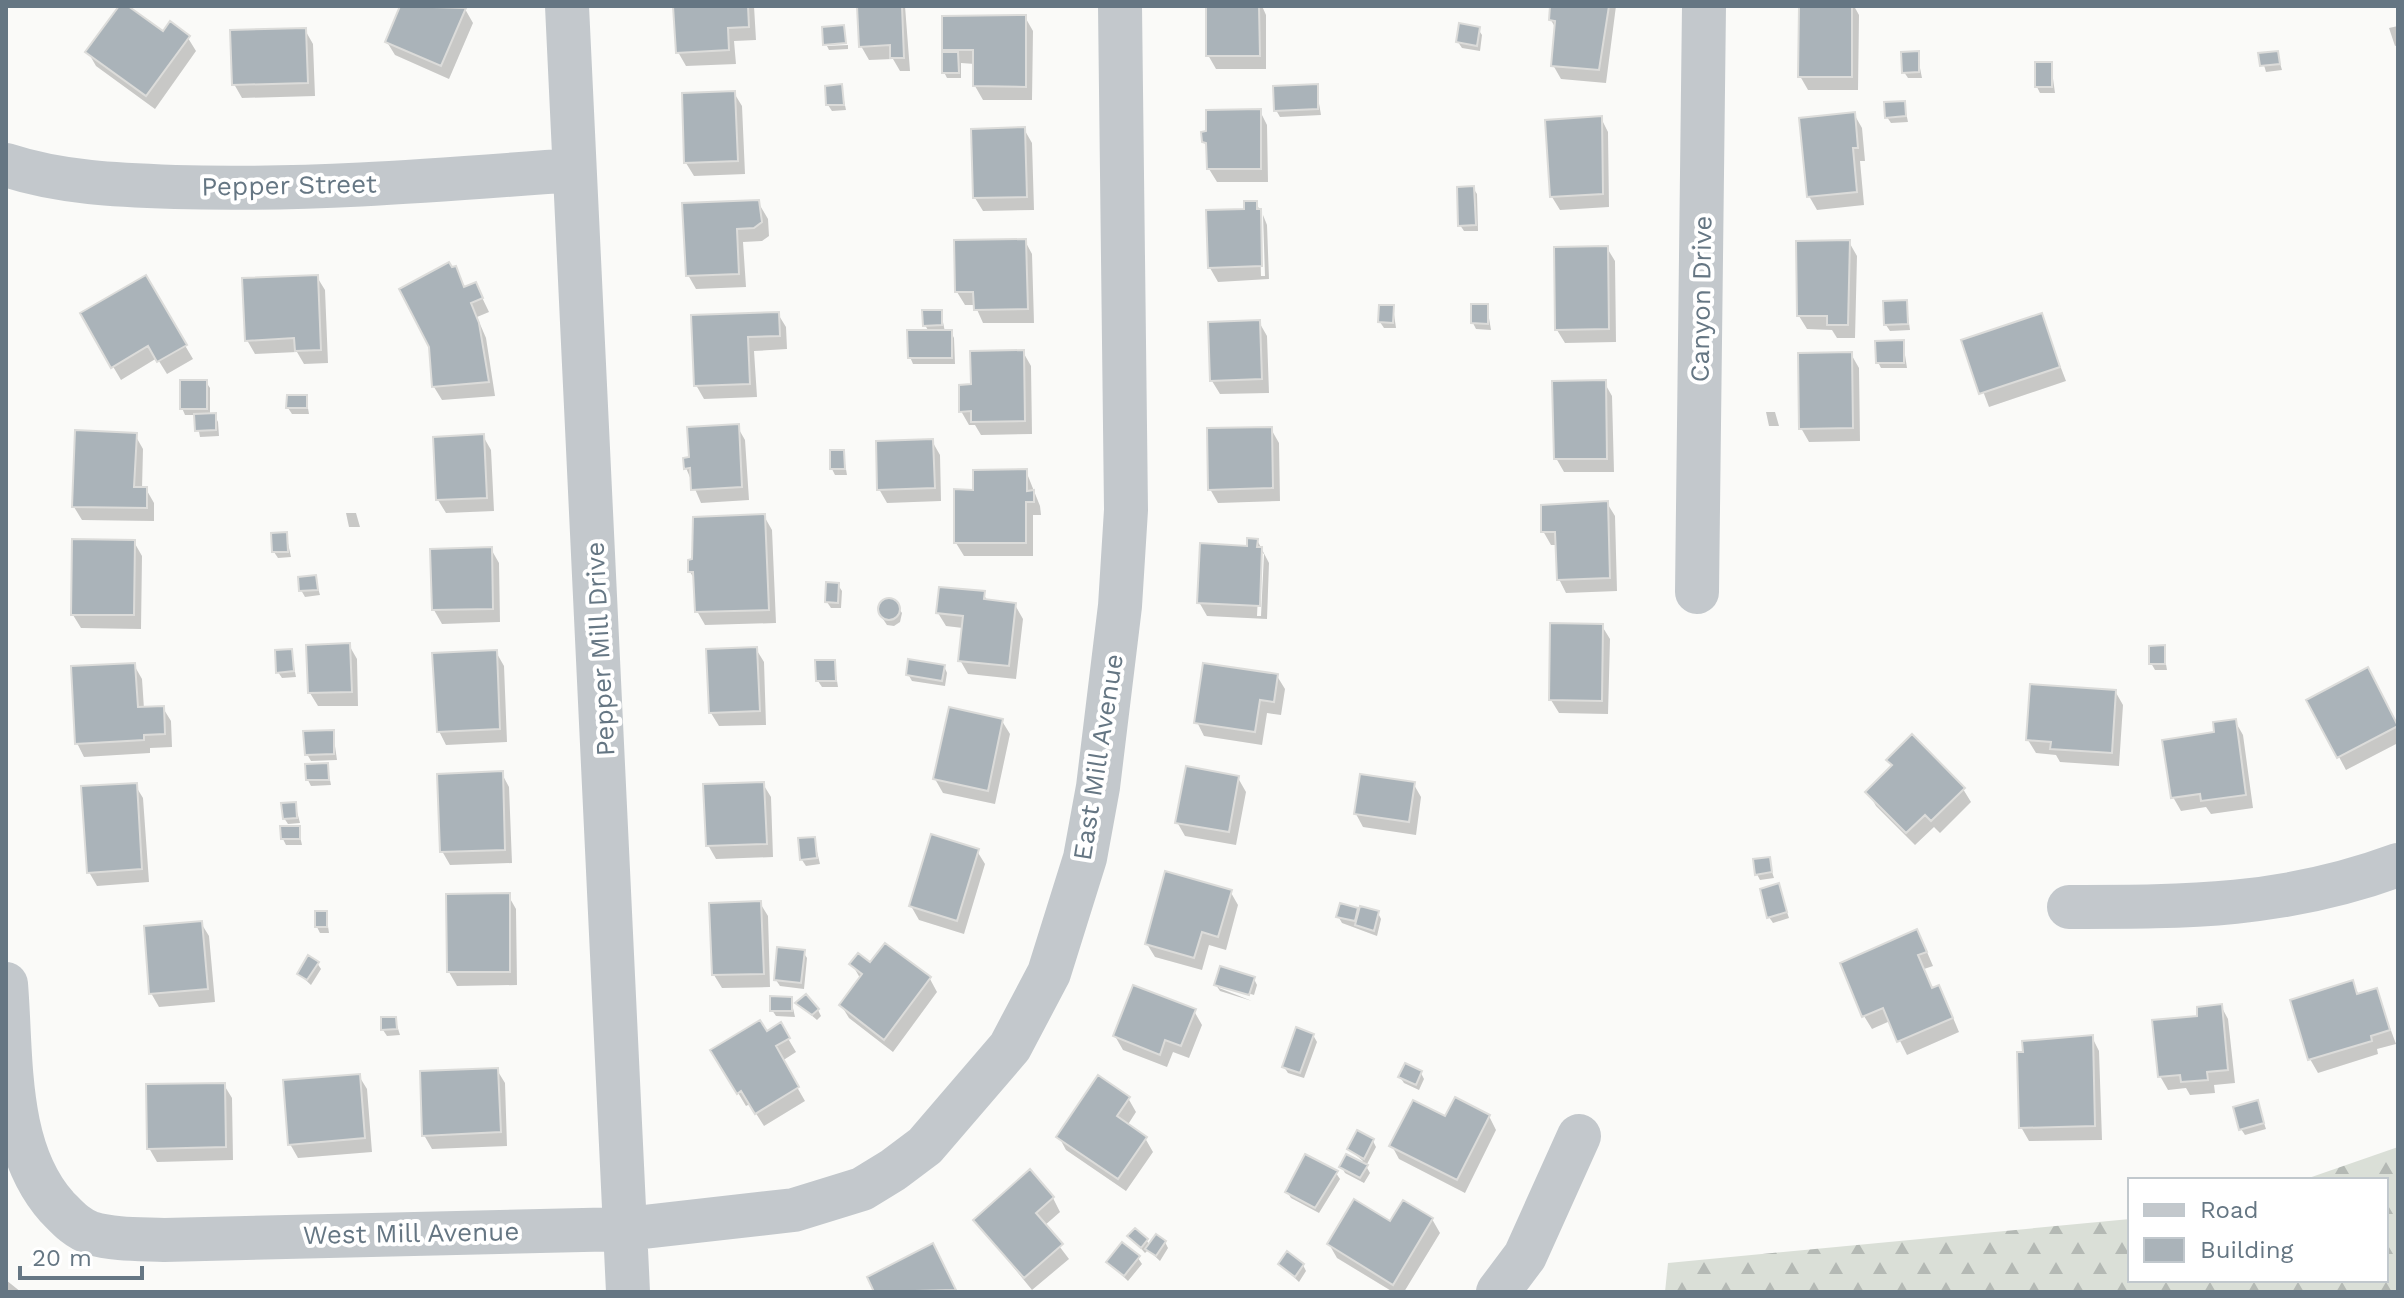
<svg xmlns="http://www.w3.org/2000/svg" width="2404" height="1298" viewBox="0 0 2404 1298" font-family="'Work Sans',sans-serif">
<style>
.forest{fill:url(#forest-firs)}
.shadow{fill:#0003;fill-rule:evenodd}
.building{fill:#aab3b9;stroke:#dcdcda;stroke-width:2}
.lines{fill:none;stroke-linecap:round;stroke-linejoin:round}
.minor{stroke:#c3c8cc;stroke-width:44}
.labels{text-anchor:middle;stroke-width:8;stroke-linejoin:round;paint-order:stroke}
.street-label{font-size:26px;fill:#657683;stroke:#fff}
</style>
<defs>
<pattern id="forest-firs" width="22" height="20" patternUnits="userSpaceOnUse" patternTransform="scale(2)"><rect width="22" height="20" fill="#dadfd7"/><path d="M5 1l3.5 6h-7zM16 11l3.5 6h-7z" fill="#b4b9b4"/></pattern>
</defs>
<rect width="100%" height="100%" fill="#fafaf8"/>
<path class="forest" d="M 2398,1147 L 2398,1292 L 1665,1292 L 1668,1263 L 2130,1219 L 2130,1280 L 2386,1280 L 2386,1180 L 2303,1180 Z"/>
<path class="shadow" d="M 121,6 L 163,34 L 188,38 L 196,51 L 155,109 L 96,66 L 88,52 Z
M 402,6 L 465,9 L 473,23 L 449,79 L 395,55 L 387,42 Z
M 675,6 L 754,6 L 756,40 L 734,41 L 736,64 L 686,66 L 678,52 Z
M 859,6 L 905,6 L 910,71 L 900,71 L 893,59 L 869,60 L 861,46 Z
M 1208,6 L 1262,6 L 1266,15 L 1266,69 L 1216,69 L 1208,55 Z
M 1552,6 L 1616,6 L 1606,83 L 1561,79 L 1553,65 L 1556,29 L 1551,20 Z
M 1801,6 L 1854,6 L 1859,15 L 1858,90 L 1808,90 L 1800,76 Z
M 1025,17 L 1033,31 L 1032,100 L 983,100 L 975,86 L 975,64 L 961,63 L 961,78 L 947,78 L 944,72 L 944,50 Z
M 2398,26 L 2398,45 L 2395,46 L 2389,28 Z
M 1478,29 L 1482,35 L 1480,51 L 1462,48 L 1458,42 Z
M 305,30 L 313,44 L 315,96 L 242,98 L 234,84 Z
M 848,45 L 848,49 L 829,50 L 827,46 Z
M 1917,53 L 1922,78 L 1908,78 L 1904,72 Z
M 2277,53 L 2282,70 L 2266,72 L 2261,55 Z
M 2051,64 L 2055,93 L 2040,93 L 2037,87 Z
M 841,86 L 846,110 L 832,111 L 828,105 Z
M 1316,86 L 1321,115 L 1280,117 L 1276,110 Z
M 734,93 L 742,106 L 745,174 L 694,176 L 686,163 Z
M 1904,103 L 1908,122 L 1891,123 L 1887,117 Z
M 1260,111 L 1267,125 L 1268,182 L 1217,182 L 1209,169 L 1208,150 L 1204,142 Z
M 1854,114 L 1862,128 L 1865,161 L 1860,161 L 1864,205 L 1817,210 L 1809,196 Z
M 1601,118 L 1608,132 L 1609,207 L 1560,210 L 1552,197 Z
M 1024,129 L 1032,143 L 1034,210 L 983,211 L 975,198 Z
M 1473,188 L 1477,194 L 1478,231 L 1464,231 L 1460,225 Z
M 758,202 L 768,219 L 769,236 L 762,241 L 743,242 L 746,287 L 696,289 L 688,275 Z
M 1256,203 L 1262,214 L 1259,214 L 1261,276 L 1265,276 L 1263,215 L 1267,225 L 1269,279 L 1218,282 L 1210,268 L 1246,210 Z
M 1025,241 L 1032,254 L 1034,323 L 983,323 L 975,305 L 965,305 L 957,292 Z
M 1849,242 L 1857,256 L 1855,338 L 1837,338 L 1832,330 L 1807,329 L 1799,316 Z
M 1607,248 L 1615,261 L 1616,342 L 1565,343 L 1557,330 Z
M 455,268 L 465,289 L 476,285 L 489,312 L 477,317 L 486,338 L 495,396 L 442,400 L 434,387 L 451,269 Z
M 317,277 L 325,290 L 328,363 L 304,364 L 297,352 L 255,354 L 247,340 Z
M 145,278 L 193,359 L 167,374 L 157,358 L 121,380 L 82,314 Z
M 1906,302 L 1910,330 L 1890,331 L 1886,325 Z
M 1487,306 L 1491,330 L 1476,329 L 1473,323 Z
M 1393,307 L 1396,328 L 1384,328 L 1380,322 Z
M 941,312 L 945,332 L 951,332 L 954,338 L 955,364 L 913,364 L 910,357 L 929,332 L 925,325 Z
M 778,314 L 786,327 L 787,349 L 754,351 L 757,397 L 704,399 L 696,385 L 693,317 Z
M 2041,316 L 2066,381 L 1989,407 L 1964,341 Z
M 1259,322 L 1267,336 L 1269,393 L 1220,394 L 1212,381 Z
M 1903,342 L 1907,368 L 1881,368 L 1878,362 Z
M 1023,352 L 1031,366 L 1032,434 L 981,435 L 975,425 L 969,425 L 961,411 Z
M 1851,354 L 1859,368 L 1860,441 L 1809,442 L 1801,428 Z
M 206,382 L 210,388 L 210,416 L 215,416 L 218,422 L 219,436 L 200,437 L 196,415 L 185,415 L 182,408 Z
M 1604,382 L 1612,396 L 1614,472 L 1564,472 L 1556,458 Z
M 306,397 L 309,414 L 292,414 L 288,408 Z
M 1766,412 L 1775,412 L 1779,426 L 1769,426 Z
M 737,426 L 745,440 L 749,500 L 701,503 L 686,468 L 691,458 Z
M 1271,429 L 1279,443 L 1280,501 L 1218,503 L 1210,489 Z
M 135,435 L 143,449 L 142,489 L 146,489 L 154,503 L 154,521 L 82,520 L 74,507 Z
M 483,436 L 491,450 L 494,511 L 446,513 L 438,500 Z
M 932,441 L 940,455 L 941,501 L 887,503 L 879,489 Z
M 843,452 L 847,475 L 835,475 L 832,469 Z
M 1026,471 L 1040,506 L 1041,515 L 1033,515 L 1033,556 L 964,556 L 956,543 L 975,492 Z
M 1607,503 L 1615,516 L 1617,591 L 1566,593 L 1559,579 L 1558,545 L 1551,545 L 1543,531 Z
M 346,513 L 356,513 L 360,527 L 349,527 Z
M 764,516 L 772,530 L 776,623 L 705,625 L 697,611 L 696,581 L 690,572 Z
M 286,534 L 291,557 L 278,558 L 274,552 Z
M 1257,540 L 1269,563 L 1267,619 L 1207,616 L 1199,602 ZM 1260,551 L 1264,554 L 1261,616 L 1257,616 Z
M 134,542 L 142,556 L 141,629 L 81,628 L 73,615 Z
M 491,549 L 499,563 L 500,622 L 442,624 L 434,610 Z
M 315,577 L 320,595 L 305,597 L 301,590 Z
M 838,585 L 842,591 L 841,608 L 831,608 L 827,602 Z
M 983,593 L 988,602 L 1015,605 L 1023,619 L 1016,679 L 968,674 L 960,660 L 963,628 L 946,626 L 938,613 Z
M 893,600 L 902,613 L 900,622 L 894,626 L 887,625 L 883,619 L 883,601 Z
M 1602,626 L 1610,639 L 1608,714 L 1559,713 L 1551,700 Z
M 349,645 L 357,659 L 358,706 L 318,706 L 310,693 Z
M 2163,647 L 2167,670 L 2155,670 L 2151,663 Z
M 756,649 L 764,662 L 766,725 L 719,726 L 711,713 Z
M 291,651 L 296,677 L 282,678 L 278,672 Z
M 496,652 L 504,666 L 507,742 L 446,745 L 439,731 Z
M 834,662 L 838,687 L 822,687 L 818,681 Z
M 134,665 L 142,679 L 144,709 L 163,708 L 171,721 L 172,747 L 150,748 L 150,753 L 84,757 L 77,743 Z
M 944,666 L 947,673 L 945,686 L 912,681 L 908,674 Z
M 2367,670 L 2398,726 L 2398,743 L 2346,770 L 2309,701 Z
M 1277,676 L 1285,689 L 1281,715 L 1267,713 L 1262,745 L 1204,736 L 1197,722 Z
M 2115,691 L 2123,705 L 2119,766 L 2060,762 L 2056,755 L 2036,753 L 2028,740 Z
M 1002,721 L 1010,734 L 995,804 L 943,793 L 935,779 Z
M 2235,721 L 2243,735 L 2253,808 L 2211,814 L 2206,807 L 2181,811 L 2173,797 L 2216,734 Z
M 333,732 L 337,760 L 311,761 L 307,754 Z
M 1889,760 L 1963,789 L 1971,802 L 1940,833 L 1934,827 L 1915,845 L 1876,806 L 1868,792 L 1893,767 Z
M 327,765 L 331,785 L 311,786 L 308,780 Z
M 502,774 L 509,787 L 512,863 L 450,865 L 442,851 Z
M 1238,778 L 1246,792 L 1236,845 L 1185,836 L 1177,822 Z
M 1413,783 L 1421,797 L 1416,835 L 1363,827 L 1356,814 Z
M 763,784 L 771,797 L 773,857 L 716,859 L 708,845 Z
M 135,785 L 143,798 L 149,882 L 97,886 L 89,872 Z
M 295,804 L 300,823 L 288,824 L 284,818 Z
M 298,828 L 302,845 L 286,845 L 283,839 Z
M 814,839 L 820,864 L 806,866 L 802,860 Z
M 977,851 L 985,864 L 964,934 L 919,920 L 911,906 Z
M 1768,859 L 1774,878 L 1760,880 L 1757,874 Z
M 1778,885 L 1789,918 L 1773,923 L 1769,917 Z
M 1230,891 L 1238,905 L 1226,950 L 1209,945 L 1202,970 L 1155,957 L 1147,944 Z
M 508,895 L 516,909 L 517,985 L 457,986 L 449,972 Z
M 760,903 L 768,916 L 770,987 L 722,988 L 714,975 Z
M 1357,910 L 1360,915 L 1378,913 L 1381,919 L 1377,936 L 1342,923 L 1338,916 Z
M 326,913 L 329,933 L 320,933 L 317,927 Z
M 201,923 L 209,936 L 215,1002 L 159,1007 L 151,993 Z
M 1924,945 L 1933,966 L 1924,969 L 1933,990 L 1938,988 L 1946,1001 L 1959,1032 L 1907,1055 L 1890,1021 L 1872,1029 L 1864,1016 Z
M 803,952 L 807,958 L 804,989 L 780,986 L 776,980 Z
M 317,963 L 321,969 L 311,985 L 299,974 Z
M 852,964 L 930,979 L 937,992 L 893,1052 L 849,1018 L 841,1005 L 860,978 Z
M 1222,969 L 1254,979 L 1257,985 L 1254,995 L 1219,984 L 1219,988 L 1252,1001 L 1220,991 L 1216,985 Z
M 2352,982 L 2359,995 L 2376,990 L 2396,1044 L 2377,1049 L 2378,1054 L 2318,1073 L 2310,1059 Z
M 791,999 L 795,1017 L 776,1016 L 772,1010 Z
M 797,1003 L 818,1010 L 821,1016 L 817,1020 Z
M 2221,1006 L 2228,1019 L 2235,1083 L 2214,1085 L 2215,1093 L 2190,1095 L 2186,1088 L 2168,1090 L 2160,1076 L 2200,1017 Z
M 1194,1011 L 1202,1025 L 1189,1058 L 1173,1052 L 1167,1067 L 1123,1050 L 1115,1036 Z
M 395,1019 L 400,1035 L 387,1036 L 383,1030 Z
M 780,1025 L 796,1052 L 782,1061 L 805,1101 L 764,1126 L 750,1104 L 746,1106 L 713,1051 L 766,1034 Z
M 1313,1035 L 1317,1042 L 1304,1078 L 1288,1073 L 1284,1067 Z
M 2092,1037 L 2099,1051 L 2102,1140 L 2029,1141 L 2021,1127 Z
M 497,1070 L 505,1083 L 507,1146 L 432,1149 L 424,1135 Z
M 1421,1073 L 1424,1079 L 1419,1090 L 1404,1083 L 1400,1077 Z
M 359,1076 L 367,1089 L 372,1152 L 298,1158 L 290,1144 Z
M 224,1085 L 232,1098 L 233,1160 L 157,1162 L 149,1148 Z
M 1128,1098 L 1136,1112 L 1127,1126 L 1145,1138 L 1153,1152 L 1126,1191 L 1066,1150 L 1059,1137 Z
M 2257,1102 L 2266,1129 L 2245,1135 L 2241,1129 Z
M 1489,1116 L 1496,1130 L 1465,1193 L 1399,1159 L 1392,1146 L 1446,1118 Z
M 1373,1141 L 1376,1147 L 1366,1166 L 1370,1173 L 1364,1183 L 1345,1173 L 1342,1167 L 1361,1164 L 1363,1161 L 1349,1149 Z
M 1336,1173 L 1340,1179 L 1319,1213 L 1291,1198 L 1287,1192 Z
M 1053,1198 L 1060,1212 L 1044,1226 L 1069,1259 L 1032,1290 L 975,1220 Z
M 1432,1219 L 1440,1233 L 1404,1292 L 1393,1292 L 1337,1258 L 1329,1244 L 1391,1224 Z
M 1130,1236 L 1147,1241 L 1150,1246 L 1165,1242 L 1168,1248 L 1160,1261 L 1148,1250 L 1145,1253 Z
M 1138,1258 L 1142,1264 L 1128,1281 L 1108,1262 Z
M 940,1259 L 957,1292 L 877,1292 L 869,1278 Z
M 1280,1264 L 1303,1265 L 1306,1271 L 1299,1282 Z
M 6,1280 L 21,1292 L 6,1292 Z"/>
<path class="building" d="M 119,6 L 128,6 L 163,31 L 170,21 L 190,36 L 146,96 L 85,52 Z
M 400,6 L 466,8 L 441,66 L 385,42 Z
M 673,6 L 748,6 L 749,27 L 728,28 L 729,50 L 676,53 Z
M 857,6 L 902,6 L 904,58 L 890,58 L 890,45 L 859,47 Z
M 1206,6 L 1259,6 L 1260,56 L 1206,56 Z
M 1550,6 L 1609,6 L 1599,70 L 1551,66 L 1555,21 L 1549,20 Z
M 1799,6 L 1852,6 L 1852,77 L 1798,77 Z
M 1026,15 L 1026,87 L 973,86 L 973,50 L 942,50 L 942,16 Z
M 1459,23 L 1480,27 L 1477,46 L 1456,42 Z
M 844,25 L 846,43 L 823,45 L 822,27 Z
M 306,28 L 308,83 L 232,85 L 230,30 Z
M 1919,51 L 1919,72 L 1902,73 L 1901,52 Z
M 2278,51 L 2280,64 L 2260,66 L 2258,53 Z
M 942,52 L 958,52 L 959,73 L 942,73 Z
M 2035,62 L 2052,62 L 2052,87 L 2035,87 Z
M 842,84 L 844,105 L 826,105 L 825,86 Z
M 1318,84 L 1318,109 L 1274,111 L 1273,86 Z
M 735,91 L 738,161 L 684,163 L 682,93 Z
M 1905,101 L 1906,116 L 1885,118 L 1884,102 Z
M 1261,109 L 1261,169 L 1207,169 L 1206,143 L 1202,142 L 1201,132 L 1206,131 L 1206,110 Z
M 1855,112 L 1858,148 L 1853,148 L 1857,192 L 1807,197 L 1799,118 Z
M 1602,116 L 1603,194 L 1550,197 L 1545,120 Z
M 1025,127 L 1027,197 L 973,198 L 971,129 Z
M 1474,186 L 1476,225 L 1458,226 L 1457,187 Z
M 759,200 L 762,222 L 754,228 L 737,229 L 739,274 L 686,276 L 682,203 Z
M 1244,201 L 1257,201 L 1257,209 L 1261,209 L 1262,266 L 1208,268 L 1206,210 L 1244,209 Z
M 1026,239 L 1028,309 L 974,310 L 973,292 L 955,292 L 954,240 Z
M 1850,240 L 1848,325 L 1827,325 L 1827,316 L 1797,316 L 1796,241 Z
M 1608,246 L 1609,329 L 1555,330 L 1554,247 Z
M 449,262 L 452,267 L 456,266 L 464,287 L 476,282 L 483,298 L 471,303 L 479,323 L 489,382 L 432,387 L 429,347 L 399,289 Z
M 146,275 L 187,345 L 157,362 L 148,346 L 111,368 L 80,313 Z
M 318,275 L 321,350 L 295,351 L 294,338 L 245,341 L 242,278 Z
M 1907,300 L 1908,324 L 1884,325 L 1883,301 Z
M 1471,304 L 1488,304 L 1488,324 L 1471,323 Z
M 1379,305 L 1394,305 L 1393,323 L 1378,322 Z
M 922,310 L 942,310 L 942,325 L 923,326 Z
M 779,312 L 780,336 L 748,337 L 750,384 L 694,386 L 691,315 Z
M 2042,313 L 2060,367 L 1979,394 L 1961,340 Z
M 1260,320 L 1262,379 L 1210,381 L 1208,322 Z
M 907,330 L 952,330 L 952,358 L 908,358 Z
M 1904,340 L 1904,363 L 1876,363 L 1875,341 Z
M 1024,350 L 1025,421 L 971,422 L 971,411 L 959,412 L 959,385 L 971,384 L 970,351 Z
M 1852,352 L 1853,428 L 1799,429 L 1798,353 Z
M 180,380 L 207,380 L 207,409 L 180,409 Z
M 1606,380 L 1607,459 L 1554,459 L 1552,381 Z
M 287,395 L 307,395 L 307,408 L 286,408 Z
M 216,413 L 216,430 L 195,431 L 194,414 Z
M 739,424 L 742,487 L 691,490 L 690,468 L 684,469 L 683,458 L 689,457 L 687,427 Z
M 1272,427 L 1273,488 L 1208,490 L 1207,428 Z
M 75,430 L 137,433 L 134,487 L 147,487 L 147,508 L 72,507 Z
M 484,434 L 487,498 L 436,500 L 433,437 Z
M 933,439 L 935,488 L 877,490 L 876,441 Z
M 830,450 L 844,450 L 845,469 L 830,469 Z
M 1027,469 L 1027,491 L 1034,490 L 1034,502 L 1026,502 L 1026,543 L 954,543 L 954,489 L 973,490 L 973,470 Z
M 1608,501 L 1610,578 L 1557,580 L 1555,532 L 1541,532 L 1541,505 Z
M 765,514 L 769,610 L 695,612 L 693,572 L 688,572 L 688,560 L 692,559 L 693,517 Z
M 287,532 L 288,552 L 272,552 L 271,533 Z
M 1247,538 L 1258,539 L 1257,547 L 1262,547 L 1260,606 L 1197,603 L 1200,543 L 1247,546 Z
M 72,539 L 135,540 L 134,615 L 71,615 Z
M 492,547 L 493,609 L 432,610 L 430,549 Z
M 316,575 L 318,590 L 299,591 L 298,577 Z
M 826,582 L 839,583 L 838,603 L 825,602 Z
M 939,587 L 985,591 L 984,599 L 1016,603 L 1009,666 L 958,661 L 963,616 L 936,613 Z
M878 609a11 11 0 1 1 22 0a11 11 0 1 1-22 0Z
M 1550,623 L 1603,624 L 1602,701 L 1549,700 Z
M 350,643 L 352,692 L 308,693 L 306,645 Z
M 2165,645 L 2165,664 L 2149,664 L 2149,646 Z
M 757,647 L 760,711 L 709,713 L 706,649 Z
M 292,649 L 294,671 L 276,673 L 275,650 Z
M 497,650 L 500,729 L 437,732 L 432,653 Z
M 908,659 L 945,665 L 942,681 L 906,675 Z
M 815,660 L 835,660 L 836,681 L 816,681 Z
M 135,663 L 138,707 L 164,706 L 165,734 L 144,735 L 144,740 L 75,744 L 71,666 Z
M 1203,663 L 1278,674 L 1274,702 L 1260,700 L 1255,732 L 1194,723 Z
M 2368,667 L 2398,726 L 2337,758 L 2306,700 Z
M 2030,684 L 2116,690 L 2112,753 L 2050,749 L 2051,742 L 2026,740 Z
M 949,707 L 1003,719 L 988,791 L 933,779 Z
M 2236,719 L 2246,795 L 2201,801 L 2200,794 L 2171,798 L 2162,740 L 2214,732 L 2213,722 Z
M 334,730 L 334,754 L 305,755 L 303,731 Z
M 1912,734 L 1965,788 L 1931,821 L 1925,815 L 1906,833 L 1865,792 L 1892,765 L 1886,760 Z
M 328,763 L 329,780 L 306,780 L 305,764 Z
M 1186,766 L 1239,776 L 1229,832 L 1175,823 Z
M 503,771 L 505,850 L 440,852 L 437,774 Z
M 1360,774 L 1415,782 L 1409,822 L 1354,814 Z
M 764,782 L 767,844 L 706,846 L 703,784 Z
M 137,783 L 142,869 L 87,873 L 81,786 Z
M 296,802 L 297,818 L 283,819 L 281,803 Z
M 280,826 L 300,826 L 300,839 L 281,839 Z
M 931,834 L 979,849 L 957,921 L 909,906 Z
M 815,837 L 817,858 L 800,860 L 798,838 Z
M 1770,857 L 1772,872 L 1755,875 L 1753,859 Z
M 1165,871 L 1232,890 L 1218,937 L 1202,932 L 1194,958 L 1145,944 Z
M 1779,883 L 1787,912 L 1767,918 L 1760,889 Z
M 510,893 L 510,972 L 447,972 L 446,894 Z
M 761,901 L 764,974 L 712,975 L 709,903 Z
M 1340,903 L 1358,908 L 1355,921 L 1336,917 Z
M 1360,906 L 1379,911 L 1374,931 L 1355,925 Z
M 315,911 L 327,911 L 327,927 L 315,927 Z
M 202,921 L 208,989 L 149,994 L 144,926 Z
M 1917,929 L 1927,952 L 1918,955 L 1932,988 L 1939,985 L 1953,1018 L 1897,1042 L 1883,1008 L 1862,1017 L 1840,963 Z
M 885,943 L 931,977 L 884,1040 L 839,1005 L 862,974 L 849,964 L 858,953 L 870,962 Z
M 777,947 L 805,950 L 801,983 L 774,980 Z
M 308,955 L 319,962 L 307,980 L 297,974 Z
M 1220,966 L 1255,977 L 1249,995 L 1214,985 Z
M 2353,980 L 2357,994 L 2377,988 L 2390,1030 L 2371,1036 L 2372,1041 L 2308,1060 L 2290,1000 Z
M 1133,985 L 1196,1009 L 1181,1046 L 1165,1040 L 1160,1055 L 1113,1036 Z
M 806,994 L 819,1009 L 812,1015 L 795,1003 Z
M 770,996 L 792,997 L 792,1011 L 770,1011 Z
M 2222,1004 L 2228,1070 L 2207,1072 L 2208,1080 L 2181,1082 L 2180,1075 L 2158,1077 L 2152,1020 L 2197,1016 L 2197,1007 Z
M 381,1017 L 396,1017 L 397,1029 L 381,1030 Z
M 760,1020 L 767,1031 L 781,1022 L 790,1038 L 776,1046 L 799,1087 L 755,1114 L 741,1091 L 737,1094 L 710,1050 Z
M 1296,1027 L 1314,1034 L 1300,1073 L 1282,1067 Z
M 2093,1035 L 2095,1126 L 2019,1128 L 2017,1052 L 2023,1052 L 2022,1041 Z
M 1405,1063 L 1422,1071 L 1416,1085 L 1398,1077 Z
M 498,1068 L 501,1132 L 422,1136 L 420,1071 Z
M 360,1074 L 365,1138 L 288,1145 L 283,1080 Z
M 1098,1075 L 1130,1097 L 1117,1116 L 1147,1137 L 1118,1179 L 1056,1137 Z
M 225,1083 L 226,1147 L 147,1149 L 146,1084 Z
M 1455,1097 L 1490,1115 L 1457,1180 L 1389,1146 L 1413,1100 L 1445,1116 Z
M 2258,1100 L 2264,1123 L 2239,1130 L 2233,1107 Z
M 1357,1130 L 1374,1139 L 1364,1159 L 1347,1149 Z
M 1305,1154 L 1338,1171 L 1315,1208 L 1285,1192 Z
M 1346,1154 L 1368,1165 L 1360,1178 L 1339,1167 Z
M 1030,1169 L 1054,1197 L 1036,1213 L 1063,1244 L 1024,1278 L 973,1220 Z
M 1354,1199 L 1390,1221 L 1403,1200 L 1433,1218 L 1393,1285 L 1327,1244 Z
M 1135,1228 L 1148,1239 L 1141,1248 L 1127,1236 Z
M 1156,1234 L 1166,1241 L 1156,1256 L 1145,1249 Z
M 1122,1242 L 1140,1256 L 1124,1276 L 1106,1262 Z
M 933,1243 L 956,1290 L 874,1292 L 867,1277 Z
M 1287,1251 L 1304,1264 L 1295,1277 L 1278,1264 Z"/>
<g class="lines">
<path class="minor" d="M 567,6 L 628,1292
M 6,165 C 61,183 118,185 175,187 C 308,191 440,180 573,170
M 1697,592 L 1704,6
M 2069,907 C 2188,907 2284,907 2398,865
M 6,984 C 12,1057 5,1149 57,1207 C 67,1217 76,1228 91,1233 C 114,1240 140,1239 164,1240 L 626,1229 L 794,1210 L 862,1189 L 893,1170 L 925,1146 L 1010,1047 L 1049,973 L 1085,858 L 1098,787 L 1120,606 L 1126,510 L 1120,6
M 1498,1292 L 1525,1256 L 1579,1136"/>
</g>
<g class="labels">
<g class="street-label">
<text transform="translate(289 185) rotate(-1)" y="9">Pepper Street</text>
<text transform="translate(1701 299) rotate(-89)" y="9">Canyon Drive</text>
<text transform="translate(600 649) rotate(-93)" y="9">Pepper Mill Drive</text>
<text transform="translate(1098 757) rotate(-81)" y="9">East Mill Avenue</text>
<text transform="translate(411 1233) rotate(-1)" y="9">West Mill Avenue</text>
</g>
</g>
<rect width="2404" height="1298" fill="none" stroke="#657683" stroke-width="16"/>
<rect x="2128" y="1178" width="260" height="104" fill="#ffffff" stroke="#c1c8cd" stroke-width="2"/>
<rect x="2144" y="1204" width="40" height="12" fill="#c3c8cc" stroke="#c1c8cd" stroke-width="2"/>
<text x="2200" y="1218" font-size="24" fill="#657683">Road</text>
<rect x="2144" y="1238" width="40" height="24" fill="#aab3b9" stroke="#c1c8cd" stroke-width="2"/>
<text x="2200" y="1258" font-size="24" fill="#657683">Building</text>
<path d="M20 1266v12h122v-12" fill="none" stroke="#657683" stroke-width="4"/>
<text x="32" y="1266" font-size="24" fill="#657683" stroke="#ffffff" stroke-width="6" paint-order="stroke">20 m</text>
</svg>
